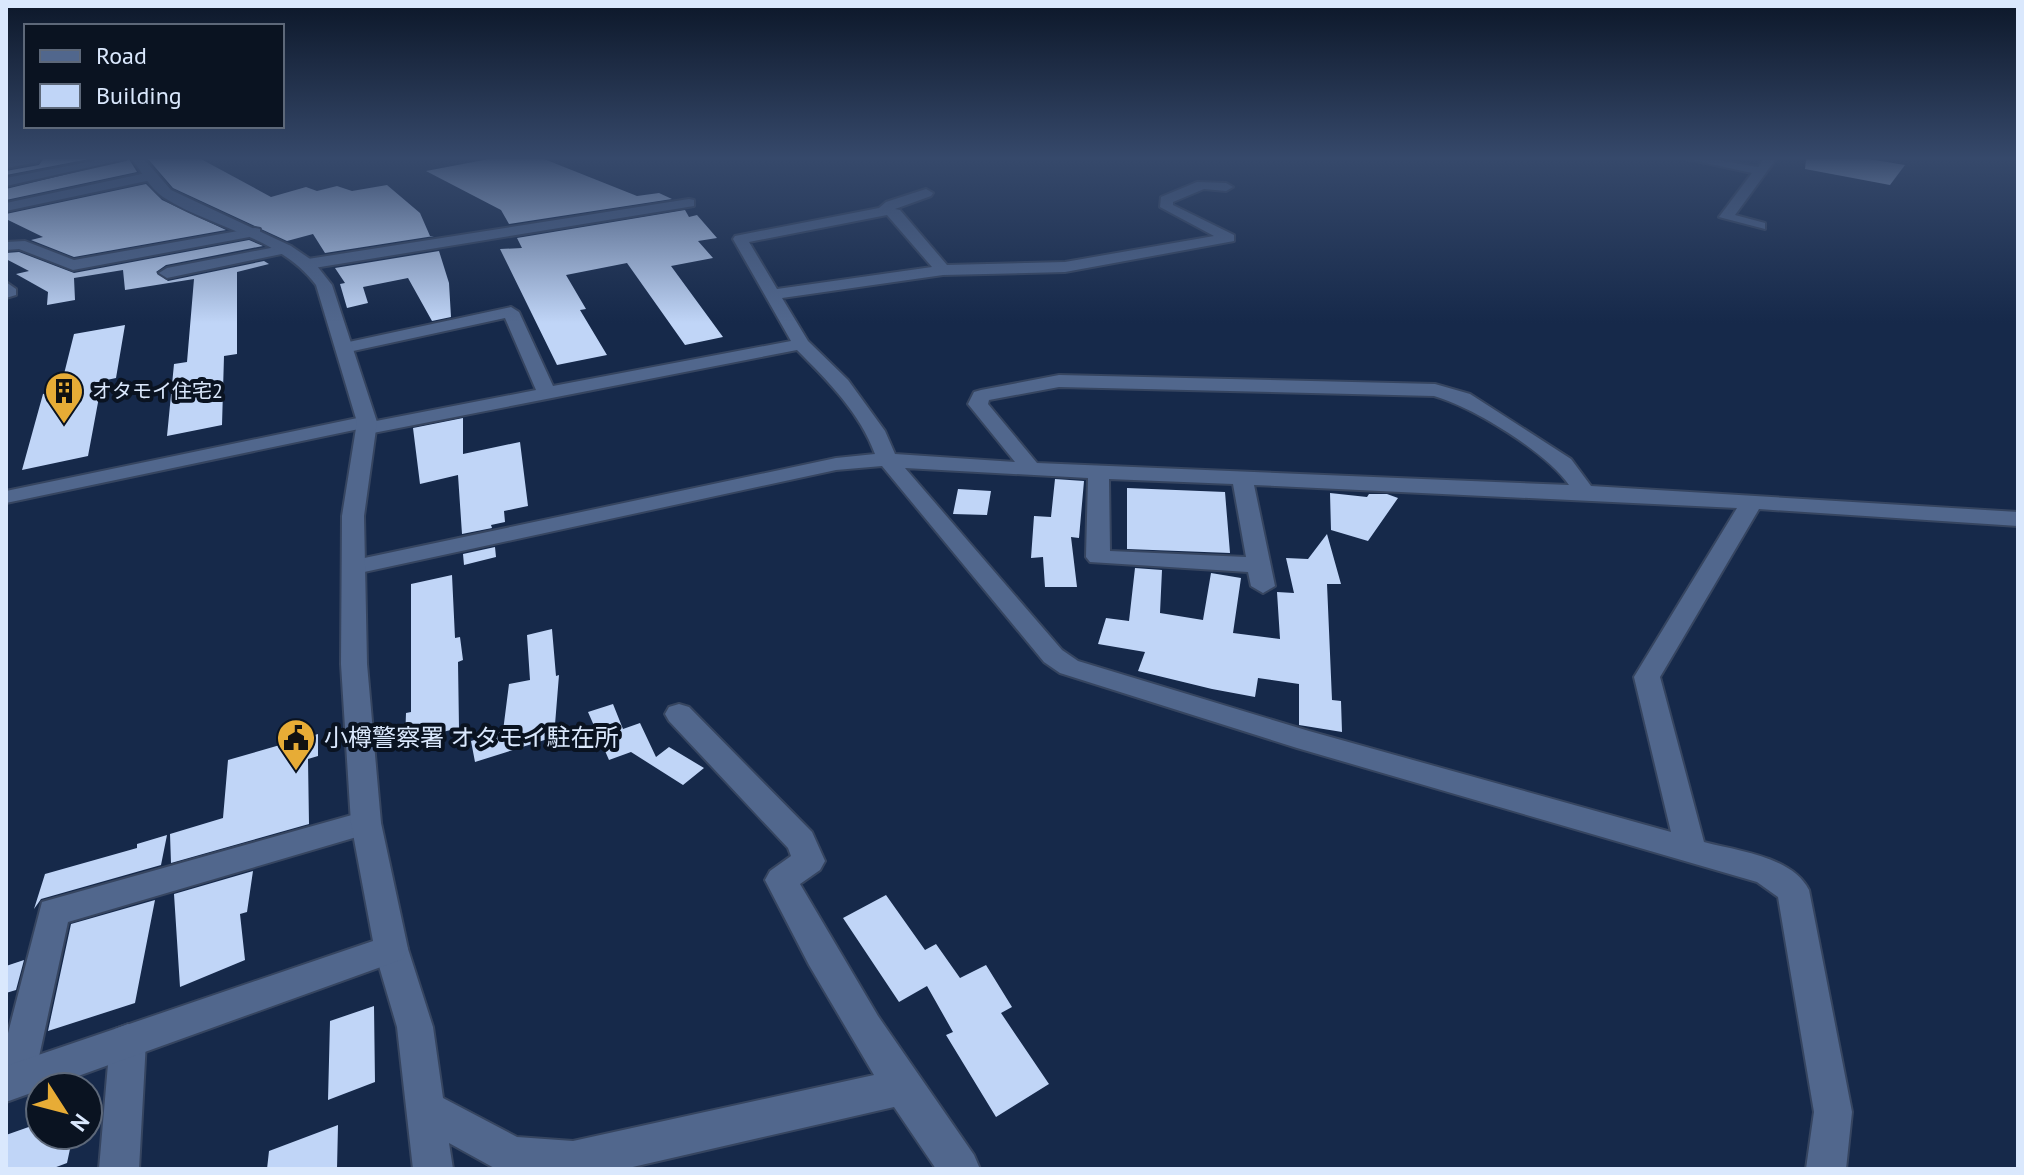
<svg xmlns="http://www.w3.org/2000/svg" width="2024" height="1175" viewBox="0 0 2024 1175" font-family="'PT Sans','Noto Sans JP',sans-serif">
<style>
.building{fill:#c0d5f7}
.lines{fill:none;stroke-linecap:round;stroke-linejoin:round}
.street-casing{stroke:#364560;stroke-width:4}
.secondary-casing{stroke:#364560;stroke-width:4}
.street{fill:#51678d;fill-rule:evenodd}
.secondary{fill:#51678d;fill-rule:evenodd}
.labels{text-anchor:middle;stroke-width:8;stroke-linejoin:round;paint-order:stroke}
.far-poi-label{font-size:20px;fill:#dae8fd;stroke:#0a1321;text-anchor:start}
.poi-label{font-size:24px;fill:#dae8fd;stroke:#0a1321;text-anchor:start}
</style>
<rect width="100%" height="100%" fill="#16294a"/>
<path class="building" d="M 43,159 L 89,159 L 6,175 L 6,171 L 39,165 Z
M 129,159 L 137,172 L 6,200 L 6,189 Z
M 148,159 L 201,159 L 271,197 L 306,187 L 317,191 L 337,186 L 352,191 L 387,185 L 420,213 L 430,236 L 434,236 L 325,253 L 313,234 L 287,241 L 173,188 Z
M 489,159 L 544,159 L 637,196 L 659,193 L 672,199 L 509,224 L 501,210 L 426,171 Z
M 1806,159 L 1869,159 L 1905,165 L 1890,185 L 1805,169 Z
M 146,184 L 162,200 L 226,230 L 74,257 L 31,240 L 43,237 L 6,219 L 6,214 Z
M 685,210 L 689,217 L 697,215 L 717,238 L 698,241 L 713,258 L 671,266 L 723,337 L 685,345 L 627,263 L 566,275 L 586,309 L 580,310 L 607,355 L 557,365 L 500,249 L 522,248 L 517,238 Z
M 249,240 L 263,246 L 166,265 L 156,272 L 168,281 L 264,261 L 269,264 L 237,272 L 237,354 L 224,356 L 222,425 L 167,436 L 174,364 L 187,362 L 194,279 L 125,290 L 123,270 L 74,278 L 75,300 L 47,305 L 48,292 L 16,274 L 29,271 L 6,259 L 6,253 L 19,252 L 74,273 Z
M 439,251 L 449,283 L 451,317 L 432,321 L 408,278 L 363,287 L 368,303 L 347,308 L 340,284 L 345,283 L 335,268 Z
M 125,325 L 116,378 L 102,381 L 88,456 L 22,470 L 43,394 L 60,390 L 74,334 Z
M 463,418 L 463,454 L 520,442 L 528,506 L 504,511 L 505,522 L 491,525 L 492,528 L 462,534 L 458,475 L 420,484 L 413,428 Z
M 1055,479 L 1084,481 L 1079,538 L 1071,537 L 1077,587 L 1045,587 L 1043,557 L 1031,558 L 1034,516 L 1051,517 Z
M 1127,488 L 1225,492 L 1230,553 L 1127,549 Z
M 958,489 L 991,491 L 987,515 L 953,514 Z
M 1330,493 L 1367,497 L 1369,494 L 1387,494 L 1398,498 L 1368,541 L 1331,530 Z
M 1327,534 L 1341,584 L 1327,584 L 1332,700 L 1341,701 L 1342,732 L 1299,725 L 1299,684 L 1258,678 L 1255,697 L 1212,689 L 1138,671 L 1145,652 L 1098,644 L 1106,618 L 1129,621 L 1135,568 L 1162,570 L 1160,613 L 1203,620 L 1211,573 L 1241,578 L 1233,633 L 1280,639 L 1277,592 L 1294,593 L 1286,558 L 1308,559 Z
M 495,547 L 496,557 L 464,565 L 463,554 Z
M 452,575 L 455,638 L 460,637 L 463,660 L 458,662 L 459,728 L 405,741 L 406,713 L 411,712 L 411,584 Z
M 552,629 L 556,676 L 559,675 L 554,737 L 475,762 L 471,741 L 503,731 L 509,684 L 530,680 L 527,635 Z
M 613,704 L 623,729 L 640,723 L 656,757 L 669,747 L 704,768 L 683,785 L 631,752 L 609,760 L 588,712 Z
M 318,734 L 318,756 L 308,759 L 309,824 L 171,863 L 170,834 L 223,818 L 228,760 Z
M 167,835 L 161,865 L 41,899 L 34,909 L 45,874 L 137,848 L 137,844 Z
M 253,871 L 247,912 L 240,914 L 245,960 L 180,987 L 174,894 Z
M 886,895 L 925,950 L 936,944 L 960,978 L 986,965 L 1012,1007 L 1001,1013 L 1049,1084 L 996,1117 L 946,1035 L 953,1032 L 927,986 L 899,1002 L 843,918 Z
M 155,900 L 135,1003 L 48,1031 L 71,924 Z
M 24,960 L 16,990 L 6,993 L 6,966 Z
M 374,1006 L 375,1082 L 328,1100 L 330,1021 Z
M 40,1123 L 40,1135 L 73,1135 L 67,1163 L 51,1169 L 6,1169 L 6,1135 Z
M 338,1125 L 337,1169 L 267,1169 L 269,1151 Z"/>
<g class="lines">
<defs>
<path id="street" d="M 40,159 L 38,162 L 6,168 L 6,160 Z
M 103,159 L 126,159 L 6,186 L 6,178 Z
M 1687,159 L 1712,159 L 1758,167 L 1764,159 L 1776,159 L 1735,215 L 1765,223 L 1765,229 L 1719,217 L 1752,173 Z
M 151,172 L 156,173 L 156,179 L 6,211 L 6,203 Z
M 1197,182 L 1226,183 L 1233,187 L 1226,191 L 1204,189 L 1173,202 L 1173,205 L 1234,235 L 1234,241 L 1065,272 L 943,275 L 782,298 L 808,341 L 848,380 L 885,431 L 895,454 L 1015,462 L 968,404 L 974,392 L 981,390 L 1059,375 L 1435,384 L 1470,394 L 1571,459 L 1591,486 L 2018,512 L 2018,526 L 1759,509 L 1660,677 L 1704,842 C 1737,851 1792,856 1809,890 L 1852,1112 L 1846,1169 L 1806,1169 L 1814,1112 L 1778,897 L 1757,882 L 1297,748 L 1060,673 L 1044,662 L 882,466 L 836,470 L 355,574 L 343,567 L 355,560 L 836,458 L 875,454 C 860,413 828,381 797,350 L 368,434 L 359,429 L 6,503 L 6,491 L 367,416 L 376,421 L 536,390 L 505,318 L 344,353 L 335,348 L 344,343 L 511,307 L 519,312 L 553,386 L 791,341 L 733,239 L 735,236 L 879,208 L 886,202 L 926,189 L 933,193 L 931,196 L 895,209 L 900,210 L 947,265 L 1065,262 L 1214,236 L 1160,207 L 1161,197 ZM 887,215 L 932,267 L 777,289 L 749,242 ZM 1059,387 L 1434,396 C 1473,407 1546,452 1569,485 L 1037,463 L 988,404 L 989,400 ZM 905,468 L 1088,478 L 1086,557 L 1090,562 L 1248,572 L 1251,586 L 1263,593 L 1275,586 L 1254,485 L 1737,508 L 1634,677 L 1671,832 L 1309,731 L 1078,661 L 1062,650 ZM 1109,479 L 1233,484 L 1246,557 L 1110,551 Z
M 689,199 L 694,200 L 694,206 L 308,269 L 300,264 L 308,259 Z
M 255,228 L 260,229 L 260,235 L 73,270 L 19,249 L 6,250 L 6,242 L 25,241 L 74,260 Z
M 286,245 L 291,246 L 291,252 L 167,278 L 159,273 L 167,268 Z
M 6,282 L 16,289 L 16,295 L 6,298 Z
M 679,704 L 689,707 L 812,832 L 825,861 L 820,870 L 800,884 L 878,1016 L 974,1155 L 980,1169 L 936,1169 L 894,1107 L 624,1169 L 496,1169 L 449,1143 L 453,1169 L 413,1169 L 397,1027 L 374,949 L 379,939 L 391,934 L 403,939 L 408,949 L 433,1027 L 443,1098 L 517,1137 L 573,1141 L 874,1075 L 809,965 L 765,880 L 770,871 L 791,856 L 788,848 L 669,721 L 665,714 L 669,707 Z
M 366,811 L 377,815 L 381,823 L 377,831 L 68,922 L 34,1080 L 28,1093 L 15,1098 L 6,1094 L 6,1041 L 42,902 Z
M 128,1024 L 141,1029 L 146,1041 L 139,1169 L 99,1169 L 110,1041 L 115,1029 Z"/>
<path id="secondary" d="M 132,159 L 144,159 L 171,190 L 291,246 L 313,261 L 332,285 L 377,422 L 364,516 L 367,664 L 381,823 L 408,949 L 403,959 L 6,1102 L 6,1066 L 373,941 L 351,823 L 341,664 L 342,516 L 357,422 L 316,285 C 279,236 213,229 163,197 C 151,189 141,171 132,159 Z"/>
</defs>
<use href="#street" class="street-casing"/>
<use href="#secondary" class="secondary-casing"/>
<use href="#street" class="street"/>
<use href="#secondary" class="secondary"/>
</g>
<linearGradient id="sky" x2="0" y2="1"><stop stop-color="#0c1729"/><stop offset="0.49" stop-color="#36496b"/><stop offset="1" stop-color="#36496b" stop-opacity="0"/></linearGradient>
<rect width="2024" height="323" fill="url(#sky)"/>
<defs>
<symbol id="building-pin" viewBox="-11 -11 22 30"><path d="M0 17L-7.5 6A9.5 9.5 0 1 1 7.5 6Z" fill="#e7ac36" stroke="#0a1321"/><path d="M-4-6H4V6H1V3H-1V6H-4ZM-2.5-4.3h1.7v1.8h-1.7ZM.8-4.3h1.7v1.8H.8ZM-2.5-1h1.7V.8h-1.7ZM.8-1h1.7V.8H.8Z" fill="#111"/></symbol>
<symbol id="civic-pin" viewBox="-11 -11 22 30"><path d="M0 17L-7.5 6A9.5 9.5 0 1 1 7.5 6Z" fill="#e7ac36" stroke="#0a1321"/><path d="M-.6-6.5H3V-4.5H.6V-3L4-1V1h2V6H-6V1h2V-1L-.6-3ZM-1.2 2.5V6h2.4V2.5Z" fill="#111"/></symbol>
</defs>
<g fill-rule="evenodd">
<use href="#building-pin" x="42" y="369" width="44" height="60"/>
<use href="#civic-pin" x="274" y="716" width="44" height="60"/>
</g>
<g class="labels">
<g class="far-poi-label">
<text x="92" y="398">オタモイ住宅2</text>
</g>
<g class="poi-label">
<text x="324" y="746">小樽警察署 オタモイ駐在所</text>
</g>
</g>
<rect width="2024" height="1175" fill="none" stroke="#dae8fd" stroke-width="16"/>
<rect x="24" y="24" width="260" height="104" fill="#0a1321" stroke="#5d6879" stroke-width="2"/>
<rect x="40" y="50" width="40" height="12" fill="#51678d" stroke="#5d6879" stroke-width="2"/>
<text x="96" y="64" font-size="24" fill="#dae8fd">Road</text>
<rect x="40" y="84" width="40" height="24" fill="#c0d5f7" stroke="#5d6879" stroke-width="2"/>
<text x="96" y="104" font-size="24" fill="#dae8fd">Building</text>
<g transform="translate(64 1111) rotate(126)"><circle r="38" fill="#0a1321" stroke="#5d6879" stroke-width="2"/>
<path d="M0-6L14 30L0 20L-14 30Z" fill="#e7ac36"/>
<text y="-12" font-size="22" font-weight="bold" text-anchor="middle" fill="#dae8fd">N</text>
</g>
</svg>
